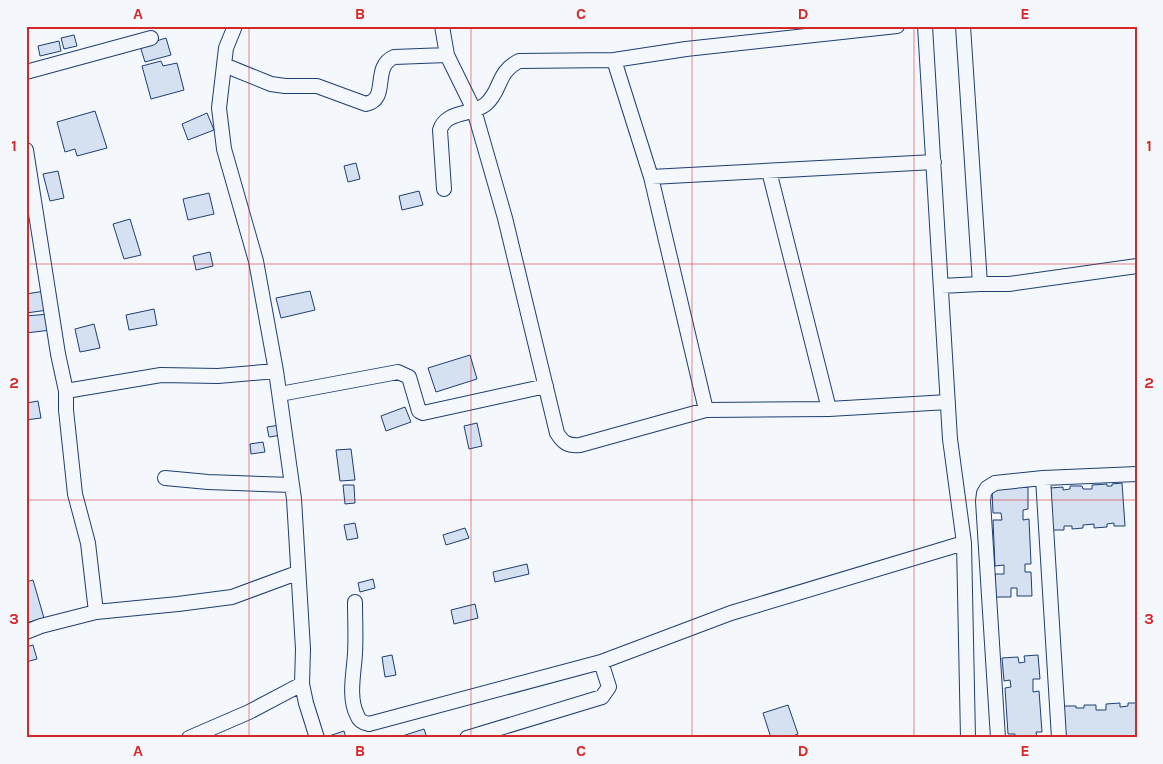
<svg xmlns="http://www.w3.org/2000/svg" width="1163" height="764" viewBox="0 0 1163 764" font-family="Karla,sans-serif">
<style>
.building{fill:#d5e0f0;stroke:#1d3f73}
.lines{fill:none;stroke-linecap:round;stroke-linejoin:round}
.minor-casing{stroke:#1d3f73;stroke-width:16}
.minor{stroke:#f4f7fb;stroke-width:14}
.grid{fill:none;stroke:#d62828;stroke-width:1;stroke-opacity:0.55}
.neatline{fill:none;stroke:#d62828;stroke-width:2}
.grid-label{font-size:16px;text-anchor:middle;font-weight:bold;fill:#d62828}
</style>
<rect width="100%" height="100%" fill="#f4f7fb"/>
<path class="building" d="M 74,35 L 77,46 L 64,49 L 61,38 Z
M 166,38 L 171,55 L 145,62 L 140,46 Z
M 59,41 L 61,51 L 40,56 L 38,46 Z
M 161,61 L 163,66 L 177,63 L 184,90 L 151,99 L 142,66 Z
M 95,111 L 107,148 L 77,156 L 75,149 L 65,152 L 57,122 Z
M 207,113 L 214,130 L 188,140 L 182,124 Z
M 356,163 L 360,179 L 348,182 L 344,166 Z
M 58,171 L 64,198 L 50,201 L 43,174 Z
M 419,191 L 423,205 L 402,210 L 399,196 Z
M 209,193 L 214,214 L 188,220 L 183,199 Z
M 130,219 L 141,255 L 124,259 L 113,224 Z
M 210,252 L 213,266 L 196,270 L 193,256 Z
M 45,291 L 48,310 L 26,313 L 26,294 Z
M 310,291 L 315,310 L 281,318 L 276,298 Z
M 154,309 L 157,325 L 129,330 L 126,315 Z
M 49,314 L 51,330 L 26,333 L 26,316 Z
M 94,324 L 100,348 L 80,352 L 75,329 Z
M 470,355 L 477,379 L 436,392 L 428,368 Z
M 38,401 L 41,418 L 26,420 L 26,403 Z
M 405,407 L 411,422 L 386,431 L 381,416 Z
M 477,423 L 482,446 L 469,449 L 464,426 Z
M 280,425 L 282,435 L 269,437 L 267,427 Z
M 263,442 L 265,452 L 251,454 L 250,444 Z
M 351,449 L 355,480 L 340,481 L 336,450 Z
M 1122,483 L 1125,526 L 1114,526 L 1114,523 L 1107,524 L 1107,527 L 1094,528 L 1094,524 L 1083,525 L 1083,528 L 1072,529 L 1072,526 L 1064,526 L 1064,530 L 1052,530 L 1050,488 L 1063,487 L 1063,490 L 1070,489 L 1070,486 L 1082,486 L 1083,489 L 1092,489 L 1092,485 L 1107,484 L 1107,486 L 1112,486 L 1112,484 Z
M 343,485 L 354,485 L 355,503 L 345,504 Z
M 1028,487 L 1028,509 L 1023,510 L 1023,520 L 1029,519 L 1031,564 L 1025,564 L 1025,572 L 1031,572 L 1032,596 L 1017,596 L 1017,588 L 1011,588 L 1011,597 L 996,597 L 995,574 L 1004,574 L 1004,565 L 995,566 L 993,520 L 1002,520 L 1001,513 L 993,513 L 992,489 Z
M 355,523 L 358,538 L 347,540 L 344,525 Z
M 465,528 L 469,538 L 446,545 L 443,535 Z
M 527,564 L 529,574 L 495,582 L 493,572 Z
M 373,579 L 375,588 L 360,592 L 358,583 Z
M 33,580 L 44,618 L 26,623 L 26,582 Z
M 475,604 L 478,618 L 454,624 L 451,610 Z
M 33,645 L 37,659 L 26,662 L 26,647 Z
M 392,655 L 396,675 L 385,677 L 382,657 Z
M 1038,655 L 1040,679 L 1033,679 L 1033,692 L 1039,691 L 1042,732 L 1036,732 L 1037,738 L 1015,738 L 1015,734 L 1008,734 L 1005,688 L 1011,687 L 1010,680 L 1004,681 L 1002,658 L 1018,657 L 1019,663 L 1025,662 L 1024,656 Z
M 1120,703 L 1120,707 L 1128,706 L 1128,703 L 1137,703 L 1137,738 L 1061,738 L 1063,706 L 1076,706 L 1076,708 L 1084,708 L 1084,705 L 1096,705 L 1096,710 L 1106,710 L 1106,704 Z
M 788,705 L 798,734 L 788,738 L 771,738 L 763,713 Z
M 424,729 L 427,738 L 396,738 Z
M 344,731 L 346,738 L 330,738 L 329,736 Z"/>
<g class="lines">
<defs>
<path id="minor" d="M 235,26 L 226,48 L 219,108 L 224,149 L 256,261 L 276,371 L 294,499 L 303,649 L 302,684 L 306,703 L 317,738
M 442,26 L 447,55 L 474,110 L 505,218 L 557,433 C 563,443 568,446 580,445 L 706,410 L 829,409 L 948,402
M 963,26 L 980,284 L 1009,284 L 1137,266
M 614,60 L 651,177 L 706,410
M 224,65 L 271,84 L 285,86 L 317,86 L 366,104 C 390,99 371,67 394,57 L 447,55
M 26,72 L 151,38
M 26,150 L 58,354 L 66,391 L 66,410 L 75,494 L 88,543 L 96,612
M 769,171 L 829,409
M 651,177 L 934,162
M 444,189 L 440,130 C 446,110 472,116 486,104 C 502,90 496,73 519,61 L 614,60 L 686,49 L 897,26
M 941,286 L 980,284
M 66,391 L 161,375 L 218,376 L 276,371
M 280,394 L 398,372 L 409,377 L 419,411 L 423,413 L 546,386
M 165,478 L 208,482 L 292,485
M 1043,478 L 1059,738
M 964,543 L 968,738
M 355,602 C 355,619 356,636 355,653 C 354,673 348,697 357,715 C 359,721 363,723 369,724 L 601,662 L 731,613 L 964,543 L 950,439 L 925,26
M 26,632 L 41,626 L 96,612 L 178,604 L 232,597 L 297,573
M 189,738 L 249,712 L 302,684
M 467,738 L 602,697 L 609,687 L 601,662
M 998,738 L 983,501 L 984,493 L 987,488 L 995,483 L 1043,478 L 1137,474"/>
</defs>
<use href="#minor" class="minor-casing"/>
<use href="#minor" class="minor"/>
</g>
<path class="grid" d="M 249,26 L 249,738M 471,26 L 471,738M 692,26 L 692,738M 914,26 L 914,738M 26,264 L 1137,264M 26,500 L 1137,500"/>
<rect width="1163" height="764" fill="none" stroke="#f4f7fb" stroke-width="55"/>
<rect x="28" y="28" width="1108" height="708" class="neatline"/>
<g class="grid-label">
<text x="138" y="19">A</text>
<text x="360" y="19">B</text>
<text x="581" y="19">C</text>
<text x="803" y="19">D</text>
<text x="1025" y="19">E</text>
<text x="14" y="151">1</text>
<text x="1149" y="151">1</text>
<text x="14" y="388">2</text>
<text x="1149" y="388">2</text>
<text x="14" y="624">3</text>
<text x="1149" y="624">3</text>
<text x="138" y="756">A</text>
<text x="360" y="756">B</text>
<text x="581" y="756">C</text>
<text x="803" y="756">D</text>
<text x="1025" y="756">E</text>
</g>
</svg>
